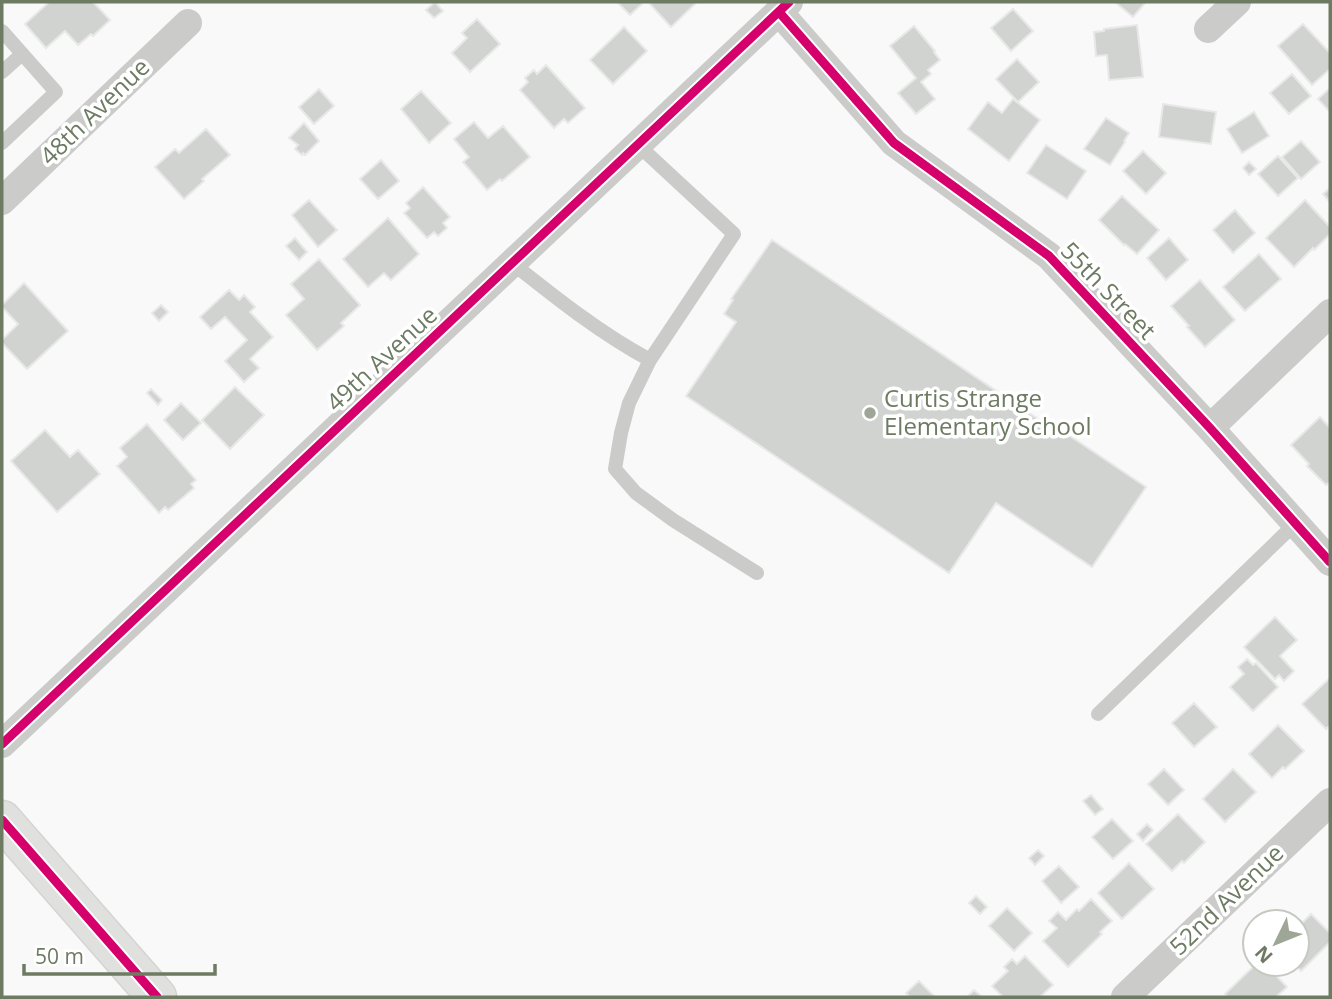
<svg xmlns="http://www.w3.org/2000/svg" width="1332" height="999" viewBox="0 0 1332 999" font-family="'Open Sans',sans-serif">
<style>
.building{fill:#d1d3d0;stroke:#e8e8e8;stroke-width:2}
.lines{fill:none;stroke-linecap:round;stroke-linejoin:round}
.primary-casing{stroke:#d4d5d3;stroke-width:41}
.service{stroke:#cbccca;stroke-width:14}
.minor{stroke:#cbccca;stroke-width:28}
.primary{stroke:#e0e0df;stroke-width:38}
.cycleway-casing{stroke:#fff;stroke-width:13}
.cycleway{stroke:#d6006c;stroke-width:9}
.poi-dot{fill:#9ea797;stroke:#fff;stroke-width:2.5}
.labels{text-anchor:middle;stroke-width:7;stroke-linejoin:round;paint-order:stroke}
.street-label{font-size:24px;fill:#6d7b62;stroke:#fff}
.poi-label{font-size:24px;fill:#6d7b62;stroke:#fff;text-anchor:start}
</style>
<rect width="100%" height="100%" fill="#f9f9f9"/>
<path class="building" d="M 49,2 L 93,2 L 110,20 L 93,36 L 91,34 L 78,45 L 65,31 L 46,48 L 25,24 Z
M 435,2 L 443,11 L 434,18 L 426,10 Z
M 617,2 L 644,2 L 630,15 Z
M 651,2 L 697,2 L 671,27 L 649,3 Z
M 1115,2 L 1146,2 L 1133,17 Z
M 1013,9 L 1033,31 L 1011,51 L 991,28 Z
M 477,19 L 500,44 L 470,72 L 452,53 L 467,38 L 462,33 Z
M 1303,24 L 1330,53 L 1330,69 L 1312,85 L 1278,46 Z
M 1137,25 L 1143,77 L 1109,80 L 1107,55 L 1096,56 L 1094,32 L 1104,31 L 1104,29 Z
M 914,26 L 935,51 L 934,52 L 940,60 L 928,70 L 931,74 L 921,82 L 935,99 L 916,114 L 898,93 L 916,78 L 890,46 Z
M 624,27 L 647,51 L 613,84 L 590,60 Z
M 1017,59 L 1039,82 L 1018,102 L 996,79 Z
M 546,65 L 585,108 L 568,123 L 564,119 L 554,128 L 520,90 L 528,82 L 525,78 L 534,70 L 537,74 Z
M 1292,74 L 1311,96 L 1289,114 L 1270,93 Z
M 1330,88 L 1330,112 L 1318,99 Z
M 319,89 L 334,106 L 314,124 L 299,107 Z
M 421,91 L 451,123 L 429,143 L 401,109 Z
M 1013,99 L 1040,120 L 1009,161 L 968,129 L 988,102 L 1002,113 Z
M 1163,104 L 1216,112 L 1211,144 L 1159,137 Z
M 1254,112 L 1269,136 L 1242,153 L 1227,129 Z
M 1106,118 L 1129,133 L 1124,141 L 1125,142 L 1110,165 L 1084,149 Z
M 474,122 L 488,138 L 503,126 L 530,157 L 502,181 L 500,179 L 487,190 L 463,162 L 469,157 L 454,139 Z
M 304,123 L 319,141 L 305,155 L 303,153 L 302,155 L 295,149 L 298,145 L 289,138 Z
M 206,129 L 230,155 L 202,179 L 204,181 L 184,199 L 155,167 L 175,149 L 179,153 Z
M 1301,141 L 1320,162 L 1301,179 L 1282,157 Z
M 1046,145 L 1086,171 L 1067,199 L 1027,173 Z
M 1143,151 L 1166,173 L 1146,194 L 1123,171 Z
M 1278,156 L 1298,178 L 1278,196 L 1258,174 Z
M 381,160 L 399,181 L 378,199 L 360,179 Z
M 1249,162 L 1256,169 L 1249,175 L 1243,168 Z
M 423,187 L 450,217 L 443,223 L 447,228 L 438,236 L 434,232 L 427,238 L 404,213 L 410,208 L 406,203 Z
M 1330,188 L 1330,202 L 1323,194 Z
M 1122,196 L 1159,230 L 1137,254 L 1125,244 L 1124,245 L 1099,220 Z
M 309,200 L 337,230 L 318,247 L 292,215 Z
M 1305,200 L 1330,227 L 1330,234 L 1314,250 L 1313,248 L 1294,267 L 1266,238 Z
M 1235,210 L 1255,233 L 1233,253 L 1213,230 Z
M 388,218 L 419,254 L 391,280 L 384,273 L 368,287 L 343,259 Z
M 295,238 L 307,252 L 299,260 L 286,246 Z
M 1169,238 L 1188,260 L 1166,280 L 1147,258 Z
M 772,240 L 1059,433 L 1061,430 L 1146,487 L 1092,567 L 996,503 L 949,573 L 686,396 L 736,322 L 724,314 L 733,300 L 731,299 Z
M 1259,254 L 1281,279 L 1245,311 L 1223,287 Z
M 319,259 L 360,305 L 341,323 L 344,326 L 317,350 L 286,315 L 304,299 L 291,284 Z
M 1200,280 L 1235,320 L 1205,347 L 1187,327 L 1189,326 L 1171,306 Z
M 24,283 L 68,331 L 27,369 L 2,343 L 2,340 L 18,324 L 2,307 L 2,305 Z
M 229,290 L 239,300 L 244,295 L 255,307 L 250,312 L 273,337 L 250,359 L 259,368 L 244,382 L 225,361 L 247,340 L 225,317 L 211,329 L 200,317 Z
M 161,305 L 168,312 L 159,321 L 152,313 Z
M 235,387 L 264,415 L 230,449 L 202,420 Z
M 151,389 L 162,400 L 158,405 L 147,393 Z
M 181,403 L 201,423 L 183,440 L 164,420 Z
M 1320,417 L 1330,428 L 1330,482 L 1326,485 L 1307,466 L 1309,464 L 1291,445 Z
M 147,424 L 196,480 L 191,484 L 194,488 L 168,510 L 165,507 L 159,513 L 117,466 L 127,457 L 120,448 Z
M 45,430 L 70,457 L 78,450 L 100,474 L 57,512 L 11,461 Z
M 1275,617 L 1297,640 L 1280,656 L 1294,671 L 1284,681 L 1279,675 L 1275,679 L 1244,647 Z
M 1247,659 L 1253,665 L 1256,663 L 1278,687 L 1253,711 L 1230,687 L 1244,674 L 1238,667 Z
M 1330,678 L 1330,725 L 1326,729 L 1302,704 Z
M 1194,703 L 1217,727 L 1194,747 L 1172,723 Z
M 1278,725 L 1304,751 L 1285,769 L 1283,767 L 1272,778 L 1249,754 Z
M 1164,769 L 1184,790 L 1168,805 L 1148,784 Z
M 1233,769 L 1256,792 L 1225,822 L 1203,799 Z
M 1091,795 L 1103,809 L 1095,815 L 1083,801 Z
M 1178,814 L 1205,842 L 1184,863 L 1182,861 L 1172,871 L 1146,844 Z
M 1112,819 L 1133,841 L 1113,859 L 1092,837 Z
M 1147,824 L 1153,830 L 1143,841 L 1137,834 Z
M 1038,850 L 1044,856 L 1035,865 L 1029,858 Z
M 1129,863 L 1154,889 L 1122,919 L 1098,893 Z
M 1059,866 L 1079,887 L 1061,903 L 1042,881 Z
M 976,896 L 987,907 L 980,914 L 969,903 Z
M 1091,899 L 1112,921 L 1100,932 L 1102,934 L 1068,967 L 1043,941 L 1057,928 L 1049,921 L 1058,912 L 1066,920 L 1077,909 L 1079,911 Z
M 1007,908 L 1032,933 L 1014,951 L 989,926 Z
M 1311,914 L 1330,933 L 1330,942 L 1301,971 L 1294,964 L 1297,964 L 1297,928 Z
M 1025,956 L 1053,985 L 1040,997 L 1003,997 L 992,986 L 1008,971 L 1004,967 L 1012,959 L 1017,964 Z
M 1256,964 L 1265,964 L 1287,987 L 1276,997 L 1228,997 L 1225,994 Z
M 919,981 L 935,997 L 910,997 L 906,993 Z
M 974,990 L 982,997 L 967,997 Z"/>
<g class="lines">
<defs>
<path id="primary" d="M 2,820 L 157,997"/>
</defs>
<use href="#primary" class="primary-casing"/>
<path class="service" d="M 2,31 L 56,92 L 2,143
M 2,72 L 22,54
M 638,145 L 734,234 L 650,360 L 629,403 L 621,433 L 615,469 L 636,493 L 673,520 L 757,573
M 512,263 C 556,298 600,333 650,360
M 1098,714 L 1296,523"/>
<path class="minor" d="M 779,12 L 894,143 L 1049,256 L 1210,428 L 1330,562
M 1208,29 L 1237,2
M 2,201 L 188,23
M 1210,428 L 1330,313
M 2,744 L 789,2
M 1125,997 L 1330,802"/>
<use href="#primary" class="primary"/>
<defs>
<path id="cycleway" d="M 779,12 L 894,143 L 1049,256 L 1210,428 L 1330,562
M 2,744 L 789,2
M 2,820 L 157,997"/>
</defs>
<use href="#cycleway" class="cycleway-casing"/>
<use href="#cycleway" class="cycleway"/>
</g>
<circle class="poi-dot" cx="870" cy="413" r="7"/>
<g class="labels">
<g class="street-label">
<text transform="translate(95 112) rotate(-44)" y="8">48th Avenue</text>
<text transform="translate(1108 291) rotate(46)" y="8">55th Street</text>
<text transform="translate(382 359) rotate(-43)" y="8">49th Avenue</text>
<text transform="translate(1227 900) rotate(-44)" y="8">52nd Avenue</text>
</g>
<g class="poi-label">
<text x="884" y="407">Curtis Strange<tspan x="884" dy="28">Elementary School</tspan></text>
</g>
</g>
<rect width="1332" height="999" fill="none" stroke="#6d7b62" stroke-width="7"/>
<g transform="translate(1276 943) rotate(227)"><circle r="33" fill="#ffffff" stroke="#c5cac0" stroke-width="2"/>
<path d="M0-5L12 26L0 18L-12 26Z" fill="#9ea797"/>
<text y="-10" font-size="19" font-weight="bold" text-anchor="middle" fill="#6d7b62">N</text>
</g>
<path d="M24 964v10h191v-10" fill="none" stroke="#6d7b62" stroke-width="3.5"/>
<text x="35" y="964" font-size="21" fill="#6d7b62" stroke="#ffffff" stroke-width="5" paint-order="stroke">50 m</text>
</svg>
